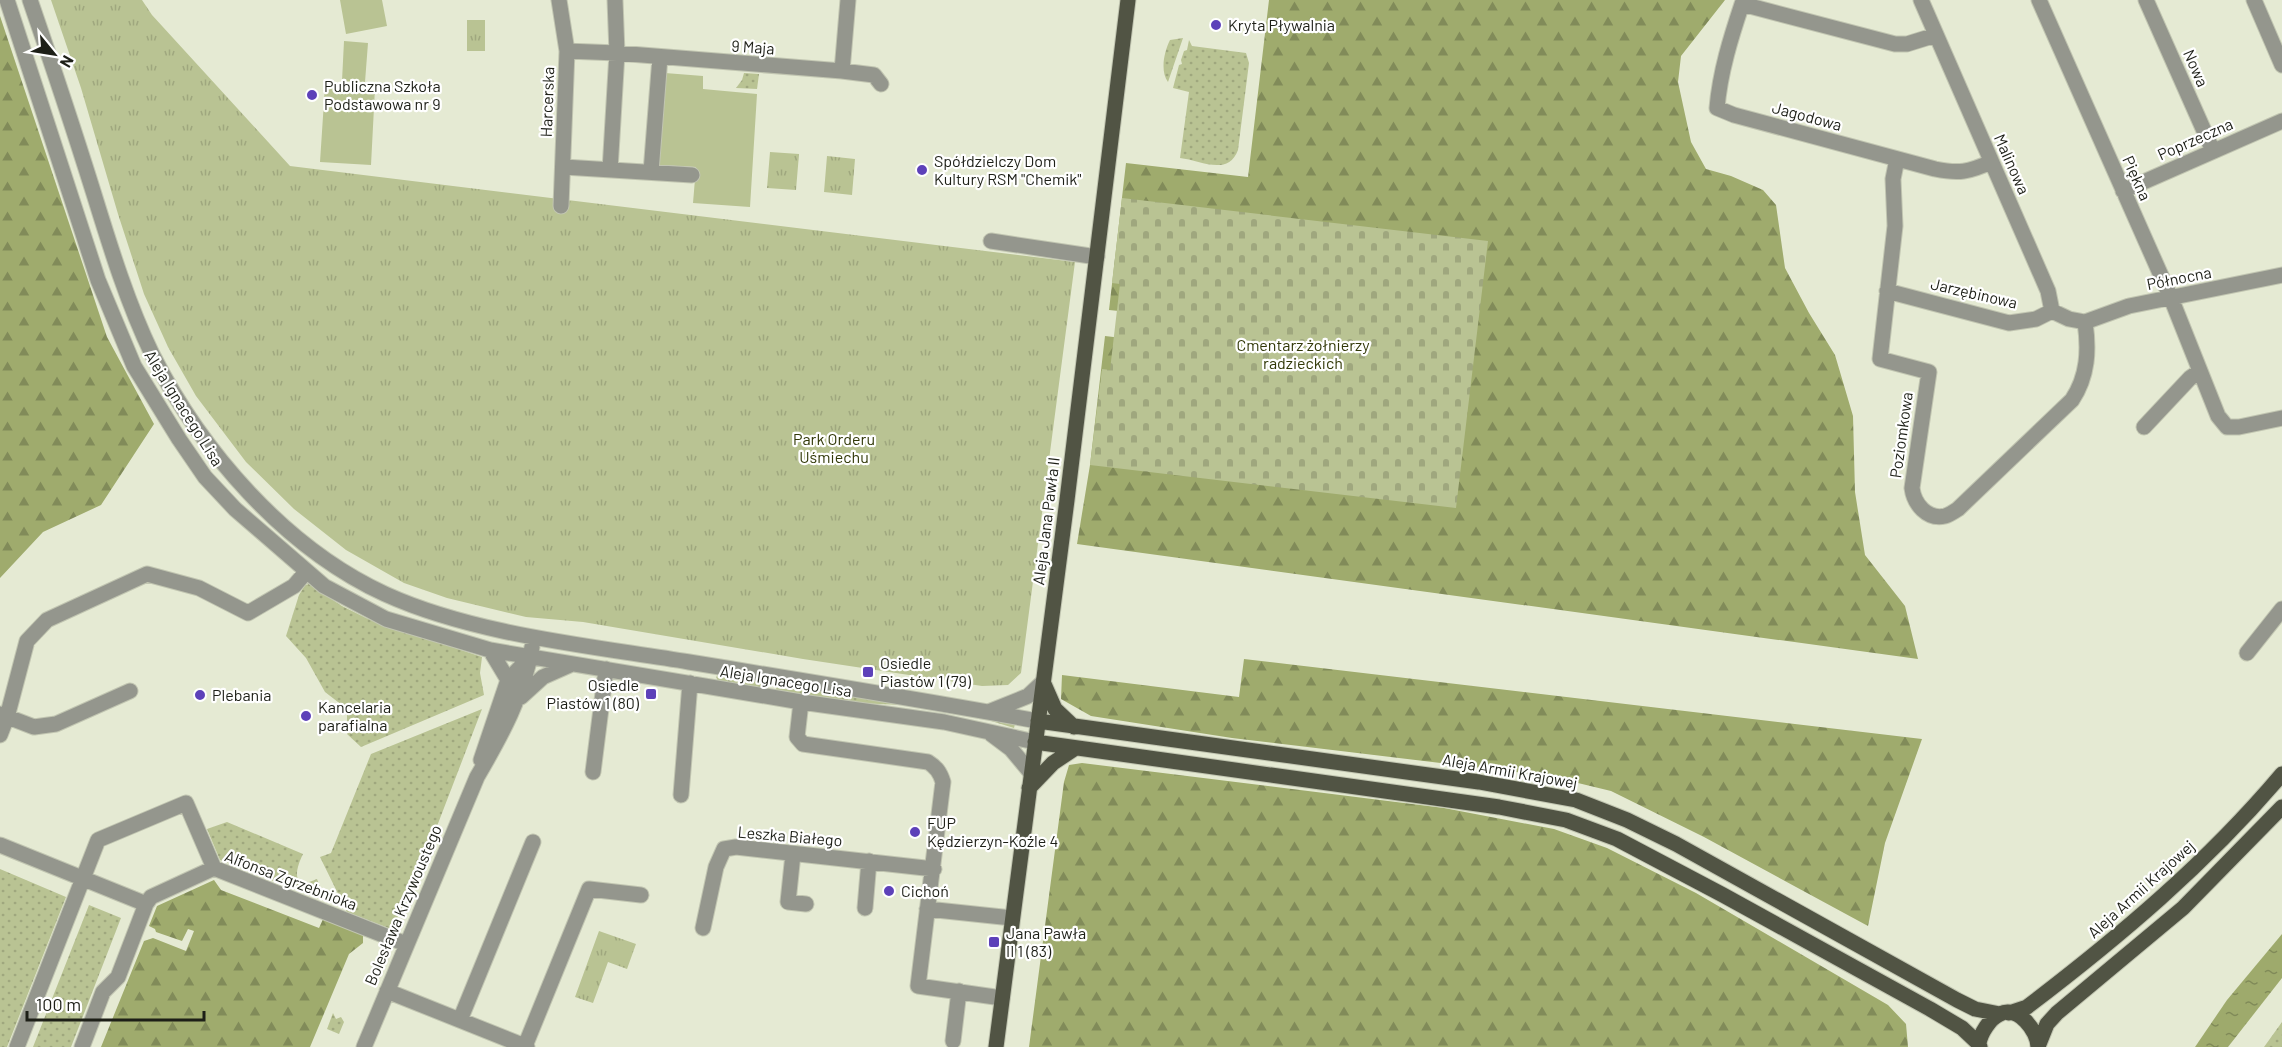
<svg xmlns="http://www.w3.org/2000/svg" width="2282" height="1047" viewBox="0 0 2282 1047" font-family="Barlow,sans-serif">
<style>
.grass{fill:url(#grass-dots)}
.forest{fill:url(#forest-firs)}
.cemetery{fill:url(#cemetery-stones)}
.park{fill:url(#park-tufts)}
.pitch{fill:#b9c393}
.water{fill:url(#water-ripples)}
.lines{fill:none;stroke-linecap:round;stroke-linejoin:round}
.minor-casing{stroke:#c1c5b1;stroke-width:17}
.major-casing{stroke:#c1c5b1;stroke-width:17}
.minor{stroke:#94968d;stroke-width:15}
.major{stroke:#515444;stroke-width:15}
.poi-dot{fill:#5d41b9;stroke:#fff;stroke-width:2}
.labels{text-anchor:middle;stroke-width:4.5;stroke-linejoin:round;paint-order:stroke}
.poi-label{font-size:16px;fill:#1d1f17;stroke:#fff;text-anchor:start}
.street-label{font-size:16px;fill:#1d1f17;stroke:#fff}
.park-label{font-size:16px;fill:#313807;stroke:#fff}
</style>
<defs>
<pattern id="grass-dots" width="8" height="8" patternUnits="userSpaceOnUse" patternTransform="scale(1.5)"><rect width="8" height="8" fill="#b9c393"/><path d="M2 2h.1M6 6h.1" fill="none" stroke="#9fa77e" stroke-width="1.8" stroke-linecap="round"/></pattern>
<pattern id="forest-firs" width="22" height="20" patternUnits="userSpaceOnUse" patternTransform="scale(1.5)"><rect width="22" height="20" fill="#9fab6d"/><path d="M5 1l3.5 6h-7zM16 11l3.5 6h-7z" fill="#818b59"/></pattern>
<pattern id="cemetery-stones" width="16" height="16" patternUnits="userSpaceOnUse" patternTransform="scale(1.5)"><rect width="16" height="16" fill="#b9c393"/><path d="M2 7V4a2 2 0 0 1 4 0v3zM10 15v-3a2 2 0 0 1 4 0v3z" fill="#9fa77e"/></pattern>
<pattern id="park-tufts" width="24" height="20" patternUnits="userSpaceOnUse" patternTransform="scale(1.5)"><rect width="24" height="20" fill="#b9c393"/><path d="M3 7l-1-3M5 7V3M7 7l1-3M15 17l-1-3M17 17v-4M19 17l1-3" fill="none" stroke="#9fa77e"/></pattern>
<pattern id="water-ripples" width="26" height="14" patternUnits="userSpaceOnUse" patternTransform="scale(1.5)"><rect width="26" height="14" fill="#9eaa6c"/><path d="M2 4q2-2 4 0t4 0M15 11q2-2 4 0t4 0" fill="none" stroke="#808a58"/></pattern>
</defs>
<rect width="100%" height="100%" fill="#e5ead3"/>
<path class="grass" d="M 1183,38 L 1168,82 C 1160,71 1164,52 1170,40 Z
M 1189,40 L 1192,46 L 1246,53 L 1249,63 L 1238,150 C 1228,177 1200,160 1180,158 L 1189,92 L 1173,88 L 1179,65 L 1182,64 L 1181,60 L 1184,51 L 1187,50 Z
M 744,73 L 759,74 L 757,89 L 736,88 L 742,80 Z
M 309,584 L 342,606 L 366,618 L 482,657 L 480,673 L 484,695 L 361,747 L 347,734 L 347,709 L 325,692 L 306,658 L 286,636 L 299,595 L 305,585 Z
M 719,674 L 770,681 L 768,689 L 718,681 L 716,677 Z
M 777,683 L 1015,724 L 1014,728 L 988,720 L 904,705 L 855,703 L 776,690 Z
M 482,709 L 434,834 L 402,909 L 391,929 L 347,912 L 320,857 L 331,853 L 371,754 Z
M 227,822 L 303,854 C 295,870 291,891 317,879 L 324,897 L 322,900 L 220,860 L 207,829 Z
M 0,869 L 66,897 L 7,1047 L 0,1047 Z
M 89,905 L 121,918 L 71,1047 L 33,1047 Z
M 333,1013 L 336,1019 L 341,1017 L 344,1022 L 339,1034 L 327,1029 Z
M 2282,1022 L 2282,1047 L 2264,1047 Z"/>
<path class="forest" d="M 1269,0 L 1725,0 L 1681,56 L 1678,82 L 1691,142 L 1706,169 L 1731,176 L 1763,190 L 1776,205 L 1785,268 L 1809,313 L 1835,355 L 1853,416 L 1855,492 L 1865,555 L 1905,606 L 1918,659 L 1077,544 L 1090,465 L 1105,336 L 1181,345 L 1188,318 L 1109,310 L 1126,163 L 1248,177 Z
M 0,16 L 107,337 L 154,424 L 101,505 L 43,532 L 0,578 Z
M 1244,659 L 1922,739 L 1885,843 L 1868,926 L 1704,837 L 1611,791 L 1549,776 L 1232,738 L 1091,716 L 1061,699 L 1062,675 L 1239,697 Z
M 1082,763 L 1444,808 L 1554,829 L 1607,848 L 1696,893 L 1888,1005 L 1906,1024 L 1908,1047 L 1029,1047 L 1064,782 L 1069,765 Z
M 214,880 L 221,890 L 319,928 L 324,917 L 363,932 L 363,943 L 349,954 L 310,1047 L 101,1047 L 144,941 L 153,938 L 186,951 L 194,931 L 188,929 L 182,941 L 156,932 L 155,929 L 149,926 L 157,906 Z"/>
<path class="cemetery" d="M 1122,198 L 1488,241 L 1456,508 L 1090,465 L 1102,369 L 1110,370 L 1120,284 L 1112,283 Z"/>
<path class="park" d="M 51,0 L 142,0 L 152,15 L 290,166 L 1075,262 L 1021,673 L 1008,685 L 982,686 L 803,659 L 583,622 L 526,617 L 447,598 L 404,583 L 346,550 L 294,509 L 246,462 L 196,396 L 168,347 L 144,294 L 118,214 L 81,88 Z
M 467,20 L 485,20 L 485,51 L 467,51 Z
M 770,152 L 799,154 L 796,190 L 767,188 Z
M 827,156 L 855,159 L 852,195 L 824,192 Z
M 599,931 L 636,944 L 627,969 L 608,962 L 593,1003 L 575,997 Z"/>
<path class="pitch" d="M 340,0 L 382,0 L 387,26 L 346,34 Z
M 344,41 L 368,43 L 365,82 L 342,81 Z
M 665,73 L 703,76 L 703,89 L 757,94 L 750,207 L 693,203 L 696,167 L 658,165 Z
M 325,86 L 375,88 L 371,165 L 320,162 Z"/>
<path class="water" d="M 2282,934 L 2282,978 L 2228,1047 L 2195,1047 L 2227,1000 Z"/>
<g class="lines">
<defs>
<path id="minor" d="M 7,0 L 98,280 L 134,366 L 179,439 L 205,477 L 235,509 L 324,586 L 386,619 L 490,650 L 801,702 L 944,722 L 1035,742
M 30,0 C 52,64 73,127 93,191 C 110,246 127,302 152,354 C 201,451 285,548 385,594 C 475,635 592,646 689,662 C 806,681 922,700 1038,721
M 559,0 L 567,51 L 561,206
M 1921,0 L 2048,291 L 2052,311 L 2069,319 L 2085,322
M 2039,0 L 2171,298 L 2218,416 L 2227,427 L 2239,427 L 2282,418
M 2146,0 L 2213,151
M 2254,0 L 2282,65
M 1936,35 L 1907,44 L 1895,44 L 1742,4 C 1731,37 1720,72 1717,108 L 1734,115 L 1935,169 C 1959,174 1969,172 1991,162
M 567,51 L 617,53 L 842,71 L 874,75 L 881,84
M 842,71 L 848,0
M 1897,159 L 1893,179 L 1895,226 L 1880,359 L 1929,372 L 1912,488 C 1914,504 1927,520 1945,516 C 1949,515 1955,511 1958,509 L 2072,400 C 2088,376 2089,350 2085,322
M 564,167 L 692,175
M 610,170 L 617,53 L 615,0
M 651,172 L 660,57
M 2123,191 L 2282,121
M 991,241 L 1097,257
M 1887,291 L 2009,323 L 2036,319 L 2052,311
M 2085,322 L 2129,306 L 2282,275
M 2144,427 L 2190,378 L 2200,371
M 490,650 L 508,680
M 2247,653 L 2282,609
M 521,697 L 543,677 L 570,665
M 801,702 L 797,737 L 803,744 L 928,762 C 936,767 940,772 943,782 L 918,986 L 1002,998
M 991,711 L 1028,696 L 1043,682
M 0,714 L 34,727 L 56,724 L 130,691
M 991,734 L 1011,749 L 1031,773
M 0,735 L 7,717 L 27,641 L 47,620 L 147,574 L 199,588 L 248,613 L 294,586 L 306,572
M 481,760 L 508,680 L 530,657
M 593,772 L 606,669
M 681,795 L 690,683
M 0,845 L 146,904 L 151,897 L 214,868 L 406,944
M 793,854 L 788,902 L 806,904
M 865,908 L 869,861
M 927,909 L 1012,918
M 703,928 L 716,867 L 724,849 L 736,847 L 934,869
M 387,991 L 527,1047
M 460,1020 L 533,842
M 953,1041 L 959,991
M 525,1046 L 589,889 L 641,895
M 17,1047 L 98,840 L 186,803 L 214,868
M 82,1047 L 103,992 L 118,977 L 146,904
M 364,1047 L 477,777 C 501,736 524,694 532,647"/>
<path id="major" d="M 1044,684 L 1055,709 L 1074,727
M 1038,721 L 1479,782 L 1576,800 L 1627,820 L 1676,844 L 1957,1000 L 1975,1009 L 2000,1014
M 1035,742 L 1499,807 L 1566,820 L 1617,839 L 1723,895 L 1930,1009 L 1962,1028 L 1979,1044
M 1029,788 L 1053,763 L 1074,749
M 2009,1013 L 2027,1007 C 2119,937 2207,863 2282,774
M 2039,1044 L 2047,1024 L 2057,1013 L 2183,908 L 2282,807
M 996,1047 L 1067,500 L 1128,0
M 1980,1047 L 1979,1044 C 1980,1034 1990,1018 2000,1014 C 2018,1005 2038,1031 2038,1047"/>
</defs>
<use href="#minor" class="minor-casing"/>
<use href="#major" class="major-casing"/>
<use href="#minor" class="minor"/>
<use href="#major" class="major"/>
</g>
<g class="poi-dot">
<circle cx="1216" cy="25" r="6"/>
<circle cx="312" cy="95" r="6"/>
<circle cx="922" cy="170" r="6"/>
<rect x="862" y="666" width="12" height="12" rx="3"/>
<rect x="645" y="688" width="12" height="12" rx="3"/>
<circle cx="200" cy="695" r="6"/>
<circle cx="306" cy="716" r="6"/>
<circle cx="915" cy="832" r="6"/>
<circle cx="889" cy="891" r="6"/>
<rect x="988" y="936" width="12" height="12" rx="3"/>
</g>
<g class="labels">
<g class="poi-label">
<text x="1228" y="31">Kryta Pływalnia</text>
<text x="324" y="92">Publiczna Szkoła<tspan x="324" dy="18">Podstawowa nr 9</tspan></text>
<text x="934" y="167">Spółdzielczy Dom<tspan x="934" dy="18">Kultury RSM "Chemik"</tspan></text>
<text x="880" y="669">Osiedle<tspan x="880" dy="18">Piastów 1 (79)</tspan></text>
<text x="639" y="691" text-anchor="end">Osiedle<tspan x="639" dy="18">Piastów 1 (80)</tspan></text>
<text x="212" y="701">Plebania</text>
<text x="318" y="713">Kancelaria<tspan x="318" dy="18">parafialna</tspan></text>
<text x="927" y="829">FUP<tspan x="927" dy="18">Kędzierzyn-Koźle 4</tspan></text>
<text x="901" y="897">Cichoń</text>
<text x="1006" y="939">Jana Pawła<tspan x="1006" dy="18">II 1 (83)</tspan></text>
</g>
<g class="street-label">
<text transform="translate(753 47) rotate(4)" y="6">9 Maja</text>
<text transform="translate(2196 68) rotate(66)" y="6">Nowa</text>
<text transform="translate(547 102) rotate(-88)" y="6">Harcerska</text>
<text transform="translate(1807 116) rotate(15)" y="6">Jagodowa</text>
<text transform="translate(2195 139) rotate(-24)" y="6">Poprzeczna</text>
<text transform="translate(2012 164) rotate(66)" y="6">Malinowa</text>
<text transform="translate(2137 178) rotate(66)" y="6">Piękna</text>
<text transform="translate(2179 278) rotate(-11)" y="6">Północna</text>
<text transform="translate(1974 293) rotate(13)" y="6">Jarzębinowa</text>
<text transform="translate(184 408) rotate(58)" y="6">Aleja Ignacego Lisa</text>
<text transform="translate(1901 435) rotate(-82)" y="6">Poziomkowa</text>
<text transform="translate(1046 521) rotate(-83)" y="6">Aleja Jana Pawła II</text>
<text transform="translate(786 681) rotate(9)" y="6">Aleja Ignacego Lisa</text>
<text transform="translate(1510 771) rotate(10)" y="6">Aleja Armii Krajowej</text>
<text transform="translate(790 836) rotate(5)" y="6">Leszka Białego</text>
<text transform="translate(291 880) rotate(21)" y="6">Alfonsa Zgrzebnioka</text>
<text transform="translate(2141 889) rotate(-42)" y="6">Aleja Armii Krajowej</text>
<text transform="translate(403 905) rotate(-67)" y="6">Bolesława Krzywoustego</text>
</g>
<g class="park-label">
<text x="1303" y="351">Cmentarz żołnierzy<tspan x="1303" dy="18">radzieckich</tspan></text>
<text x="834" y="445">Park Orderu<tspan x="834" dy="18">Uśmiechu</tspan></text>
</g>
</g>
<g transform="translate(54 54) rotate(120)" stroke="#ffffff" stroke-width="4.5" paint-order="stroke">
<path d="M0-4.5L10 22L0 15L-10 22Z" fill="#1d1f17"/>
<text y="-9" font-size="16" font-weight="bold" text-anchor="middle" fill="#1d1f17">N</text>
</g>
<path d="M27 1011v9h177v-9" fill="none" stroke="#1d1f17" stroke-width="3"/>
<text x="36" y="1011" font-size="18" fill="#1d1f17" stroke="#ffffff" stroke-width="4.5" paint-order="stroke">100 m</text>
</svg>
